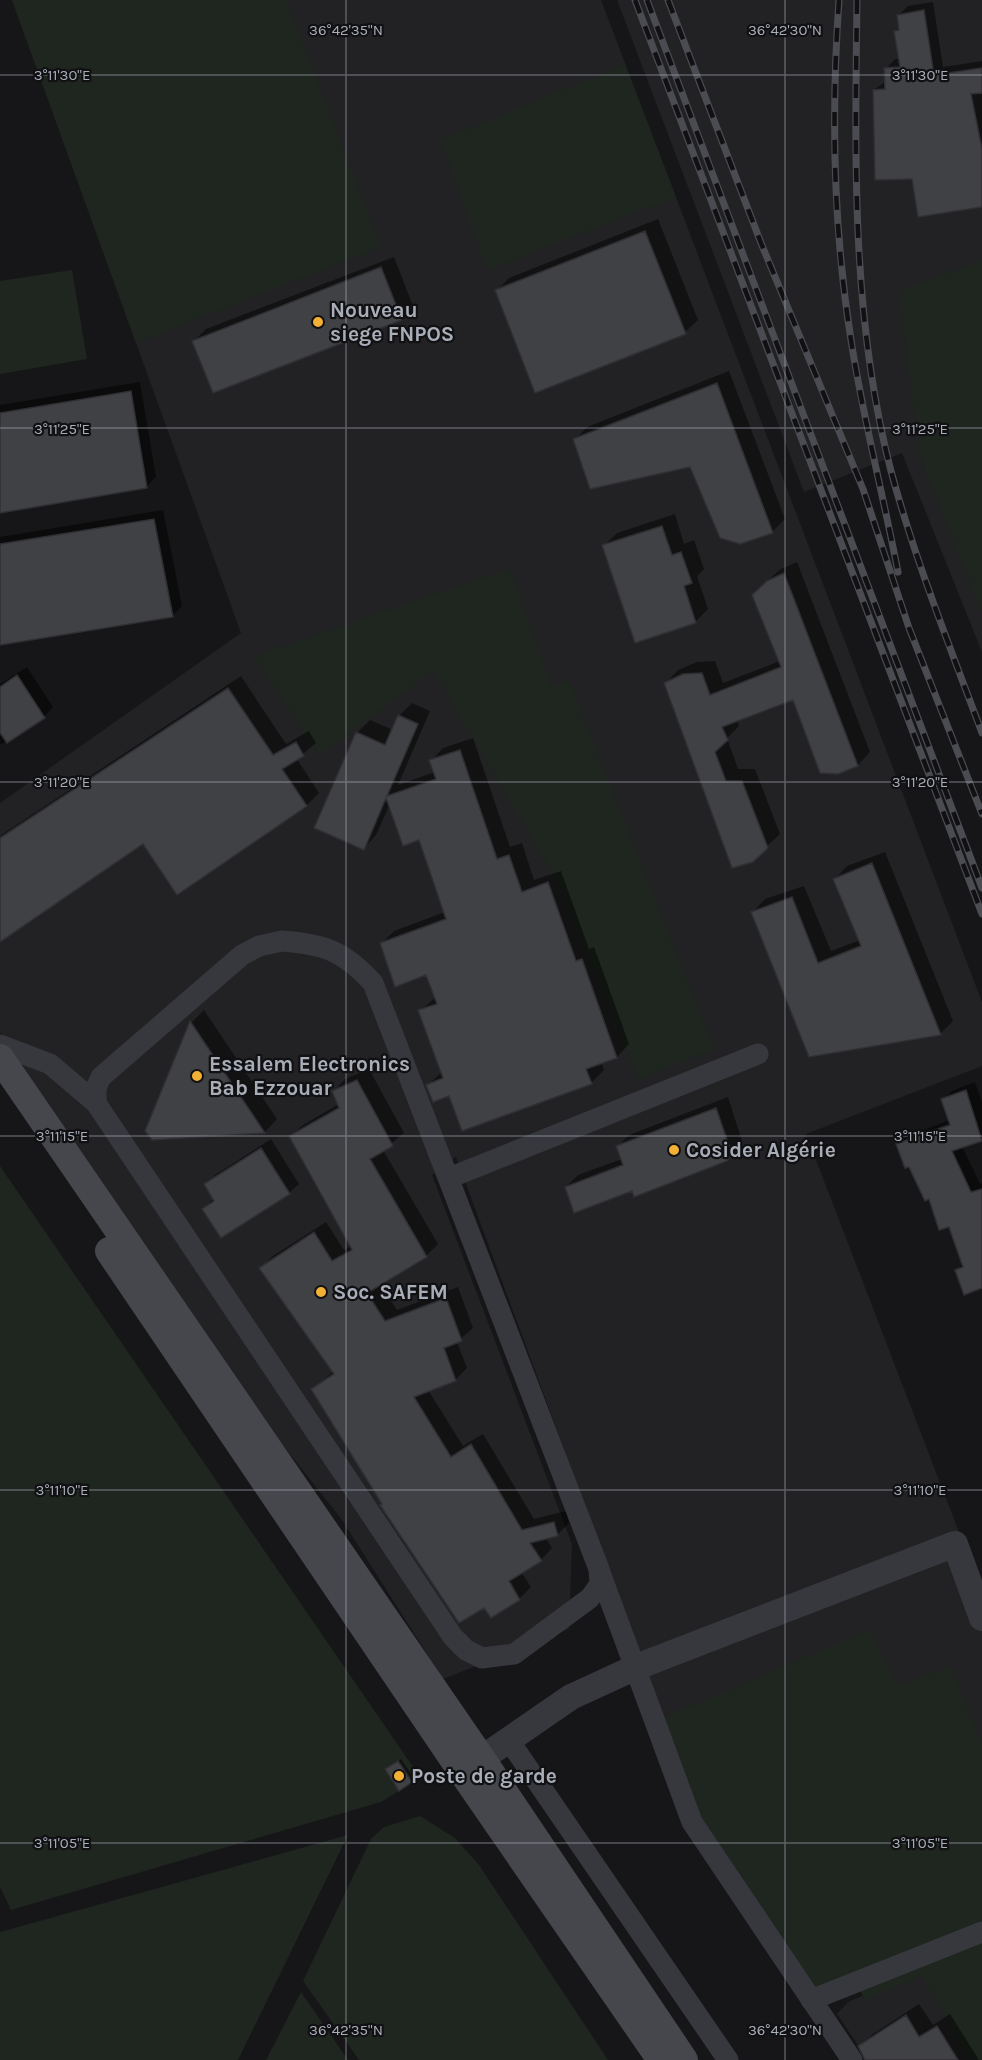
<svg xmlns="http://www.w3.org/2000/svg" width="982" height="2060" viewBox="0 0 982 2060" font-family="Karla,sans-serif">
<style>
.built{fill:#222225}
.green{fill:#1e261f}
.shadow{fill:#0007;fill-rule:evenodd}
.building{fill:#404145;stroke:#303034;stroke-width:1.5}
.lines{fill:none;stroke-linecap:round;stroke-linejoin:round}
.minor{stroke:#37383d;stroke-width:21}
.tertiary{stroke:#37383d;stroke-width:26}
.secondary{stroke:#45474d;stroke-width:28}
.rail-casing{stroke:#4a4c52;stroke-width:7}
.rail{stroke:#111113;stroke-width:4.5;stroke-dasharray:14;stroke-linecap:butt}
.ticks{fill:none;stroke:#a8adb8;stroke-width:1.5;stroke-opacity:0.45}
.poi-dot{fill:#f2b134;stroke:#111113;stroke-width:2}
.labels{text-anchor:middle;stroke-width:4.5;stroke-linejoin:round;paint-order:stroke}
.poi-label{font-size:21px;font-weight:bold;fill:#a8adb8;stroke:#111113;text-anchor:start}
.ticks-label{font-size:15px;text-anchor:middle;fill:#a8adb8;stroke:#111113;stroke-width:4.5;stroke-linejoin:round;paint-order:stroke}
</style>
<rect width="100%" height="100%" fill="#161618"/>
<path class="built" d="M 12,0 L 601,0 L 982,1002 L 982,1066 L 806,1134 L 982,1592 L 982,1922 L 702,1822 L 456,1157 L 432,1175 L 572,1544 L 569,1629 L 443,1679 L 342,1520 L 188,1325 L 0,1032 L 0,803 L 241,633 Z
M 617,0 L 982,0 L 982,652 L 902,453 L 804,492 Z
M 928,1968 L 978,2060 L 868,2060 L 837,2014 L 848,2002 Z"/>
<path class="green" d="M 12,0 L 286,0 L 381,247 L 136,343 Z
M 625,64 L 676,197 L 487,270 L 441,140 Z
M 982,260 L 982,614 L 919,453 L 899,291 Z
M 72,270 L 87,359 L 0,374 L 0,281 Z
M 510,568 L 551,687 L 569,680 L 714,1049 L 639,1080 L 557,880 L 433,671 L 320,755 L 254,656 Z
M 0,1166 L 420,1777 L 412,1782 L 398,1761 L 385,1769 L 399,1791 L 381,1802 L 11,1910 L 0,1887 Z
M 869,1630 L 898,1686 L 951,1666 L 982,1745 L 982,2060 L 969,2060 L 922,1976 L 865,2001 L 852,1973 L 814,1989 L 702,1822 L 663,1718 Z
M 420,1816 L 455,1838 L 479,1865 L 608,2060 L 359,2060 L 303,1981 L 371,1839 L 384,1827 Z
M 348,1835 L 238,2060 L 0,2060 L 0,1932 Z
M 301,1992 L 348,2060 L 266,2060 Z"/>
<path class="shadow" d="M 933,2 L 943,67 L 982,61 L 982,205 L 913,177 L 874,90 L 886,81 L 886,69 L 895,59 L 900,59 L 895,31 L 900,27 L 899,15 L 908,6 Z
M 658,219 L 698,320 L 685,332 L 496,291 L 509,278 Z
M 394,257 L 413,306 L 401,318 L 194,341 L 206,329 Z
M 729,371 L 785,519 L 772,532 L 691,465 L 575,440 L 587,427 Z
M 140,382 L 156,477 L 147,486 L 0,510 L 0,405 Z
M 163,510 L 182,606 L 172,616 L 0,645 L 0,537 Z
M 675,514 L 684,544 L 694,540 L 704,569 L 697,576 L 708,609 L 695,622 L 604,546 L 617,533 Z
M 797,562 L 870,752 L 858,765 L 793,698 L 737,720 L 739,726 L 727,738 L 738,769 L 755,769 L 780,834 L 752,860 L 666,683 L 678,670 L 697,662 L 715,661 L 723,683 L 780,661 L 766,582 L 781,569 Z
M 27,667 L 53,707 L 44,717 L 0,745 L 0,684 Z
M 241,676 L 286,744 L 309,731 L 316,743 L 297,759 L 319,793 L 307,805 L 178,893 L 143,842 L 0,940 L 0,836 Z
M 412,703 L 430,711 L 398,785 L 435,772 L 431,761 L 443,748 L 473,738 L 510,847 L 522,843 L 534,880 L 561,871 L 589,949 L 594,947 L 629,1044 L 617,1057 L 601,1062 L 604,1070 L 591,1083 L 450,1094 L 428,1085 L 442,1072 L 420,1011 L 436,997 L 427,974 L 382,943 L 394,931 L 445,912 L 420,839 L 390,804 L 376,835 L 364,848 L 357,733 L 370,720 L 393,730 L 399,716 Z
M 885,852 L 953,1021 L 940,1034 L 810,1055 L 753,912 L 765,899 L 804,886 L 831,951 L 860,940 L 835,879 L 847,866 Z
M 204,1010 L 277,1119 L 265,1132 L 153,1139 L 147,1131 L 192,1022 Z
M 369,1069 L 404,1133 L 383,1150 L 438,1244 L 426,1256 L 380,1284 L 397,1310 L 458,1287 L 473,1328 L 457,1342 L 467,1368 L 455,1380 L 428,1390 L 463,1446 L 483,1434 L 534,1519 L 566,1511 L 569,1523 L 557,1535 L 546,1538 L 552,1548 L 541,1560 L 521,1572 L 531,1587 L 519,1599 L 485,1606 L 384,1504 L 313,1389 L 334,1371 L 261,1268 L 273,1256 L 326,1222 L 344,1250 L 351,1246 L 291,1136 L 303,1125 L 339,1104 L 334,1091 L 345,1079 Z
M 975,1082 L 982,1102 L 982,1139 L 962,1146 L 980,1184 L 982,1183 L 982,1287 L 957,1270 L 963,1264 L 950,1225 L 897,1145 L 907,1136 L 950,1120 L 943,1100 L 952,1091 ZM 957,1121 L 958,1124 L 906,1142 L 906,1139 Z
M 728,1097 L 742,1141 L 726,1159 L 633,1189 L 566,1187 L 578,1175 L 622,1159 L 618,1146 L 629,1135 Z
M 271,1139 L 299,1184 L 289,1193 L 204,1209 L 213,1199 L 206,1184 L 215,1175 Z
M 401,1759 L 414,1778 L 411,1781 L 389,1767 Z
M 919,2004 L 933,2025 L 950,2014 L 979,2060 L 868,2060 L 860,2046 L 873,2034 Z"/>
<path class="building" d="M 924,10 L 934,75 L 982,68 L 982,93 L 971,94 L 982,149 L 982,207 L 918,217 L 912,179 L 875,180 L 873,90 L 885,89 L 884,68 L 900,67 L 894,31 L 899,30 L 897,15 Z
M 645,231 L 686,334 L 535,393 L 495,290 Z
M 381,267 L 402,320 L 213,393 L 192,341 Z
M 717,383 L 773,533 L 740,544 L 720,538 L 690,467 L 590,489 L 573,439 Z
M 131,391 L 147,488 L 0,513 L 0,413 Z
M 154,519 L 173,617 L 0,645 L 0,544 Z
M 662,526 L 672,555 L 681,552 L 692,583 L 684,586 L 696,623 L 635,643 L 602,545 Z
M 784,573 L 858,766 L 838,774 L 820,773 L 793,700 L 722,727 L 728,740 L 715,752 L 726,781 L 742,781 L 768,848 L 753,862 L 732,868 L 664,683 L 683,674 L 702,673 L 710,695 L 781,667 L 752,595 L 767,581 Z
M 17,675 L 45,718 L 7,743 L 0,733 L 0,687 Z
M 228,688 L 273,755 L 296,742 L 304,756 L 282,769 L 307,806 L 177,895 L 143,844 L 0,942 L 0,838 Z
M 398,715 L 418,724 L 387,796 L 436,779 L 429,760 L 460,750 L 497,859 L 509,855 L 522,892 L 548,882 L 576,961 L 582,959 L 617,1058 L 586,1069 L 592,1084 L 462,1131 L 449,1096 L 433,1102 L 426,1085 L 443,1078 L 418,1010 L 437,1004 L 426,975 L 395,987 L 380,943 L 446,919 L 419,840 L 403,846 L 386,798 L 364,850 L 314,828 L 356,732 L 385,745 Z
M 872,863 L 941,1035 L 809,1057 L 751,912 L 792,897 L 818,963 L 861,946 L 833,879 Z
M 190,1021 L 265,1133 L 152,1140 L 145,1131 Z
M 357,1080 L 393,1146 L 370,1159 L 427,1257 L 367,1293 L 385,1321 L 446,1298 L 462,1341 L 444,1348 L 456,1381 L 414,1397 L 451,1457 L 471,1444 L 522,1530 L 554,1522 L 558,1536 L 530,1543 L 542,1561 L 509,1581 L 520,1600 L 491,1618 L 484,1608 L 459,1623 L 380,1505 L 382,1504 L 311,1389 L 334,1374 L 259,1268 L 314,1232 L 332,1261 L 352,1250 L 289,1136 L 339,1108 L 332,1091 Z
M 966,1090 L 982,1141 L 952,1151 L 971,1192 L 982,1189 L 982,1288 L 964,1295 L 955,1270 L 963,1267 L 949,1227 L 939,1230 L 929,1199 L 925,1201 L 909,1167 L 905,1168 L 896,1144 L 950,1125 L 941,1099 Z
M 716,1108 L 732,1154 L 727,1161 L 634,1197 L 632,1191 L 574,1213 L 565,1187 L 623,1165 L 616,1146 Z
M 261,1148 L 290,1194 L 221,1238 L 202,1209 L 214,1201 L 204,1184 Z
M 398,1761 L 412,1782 L 399,1791 L 385,1769 Z
M 906,2015 L 919,2037 L 937,2026 L 958,2060 L 865,2060 L 858,2046 Z"/>
<g class="lines">
<path class="minor" d="M 282,941 C 324,944 344,951 373,983 L 599,1569 L 600,1584 L 590,1598 L 514,1654 L 482,1658 L 466,1650 L 453,1637 L 96,1103 L 96,1088 L 101,1077 L 242,955 L 259,946 Z
M 0,1045 L 50,1064 L 96,1103
M 449,1178 L 758,1054
M 599,1570 L 692,1822 L 852,2060
M 508,1739 L 728,2060
M 811,2000 L 982,1932"/>
<path class="tertiary" d="M 465,1770 L 571,1697 L 634,1668 L 955,1544 L 982,1618"/>
<path class="secondary" d="M 0,1058 L 481,1758 L 684,2060
M 109,1251 L 462,1772 L 661,2060"/>
<defs>
<path id="rail" d="M 635,0 L 982,914
M 647,0 L 982,888
M 668,0 L 761,243 L 863,489 L 909,628 L 982,814
M 839,0 C 831,114 833,227 851,340 C 863,418 883,494 898,572
M 857,0 C 855,157 851,318 891,471 C 915,560 950,647 982,733"/>
</defs>
<use href="#rail" class="rail-casing"/>
<use href="#rail" class="rail"/>
</g>
<path class="ticks" d="M 346,0 L 346,2060M 785,0 L 785,2060M 0,75 L 982,75M 0,428 L 982,428M 0,782 L 982,782M 0,1136 L 982,1136M 0,1490 L 982,1490M 0,1843 L 982,1843"/>
<g class="poi-dot">
<circle cx="318" cy="322" r="6"/>
<circle cx="197" cy="1076" r="6"/>
<circle cx="674" cy="1150" r="6"/>
<circle cx="321" cy="1292" r="6"/>
<circle cx="399" cy="1776" r="6"/>
</g>
<g class="labels">
<g class="poi-label">
<text x="330" y="317">Nouveau<tspan x="330" dy="24">siege FNPOS</tspan></text>
<text x="209" y="1071">Essalem Electronics<tspan x="209" dy="24">Bab Ezzouar</tspan></text>
<text x="686" y="1157">Cosider Algérie</text>
<text x="333" y="1299">Soc. SAFEM</text>
<text x="411" y="1783">Poste de garde</text>
</g>
</g>
<g class="ticks-label">
<text x="346" y="35">36°42'35"N</text>
<text x="785" y="35">36°42'30"N</text>
<text x="920" y="80">3°11'30"E</text>
<text x="62" y="80">3°11'30"E</text>
<text x="920" y="434">3°11'25"E</text>
<text x="62" y="434">3°11'25"E</text>
<text x="920" y="787">3°11'20"E</text>
<text x="62" y="787">3°11'20"E</text>
<text x="920" y="1141">3°11'15"E</text>
<text x="62" y="1141">3°11'15"E</text>
<text x="920" y="1495">3°11'10"E</text>
<text x="62" y="1495">3°11'10"E</text>
<text x="62" y="1848">3°11'05"E</text>
<text x="920" y="1848">3°11'05"E</text>
<text x="346" y="2035">36°42'35"N</text>
<text x="785" y="2035">36°42'30"N</text>
</g>
</svg>
